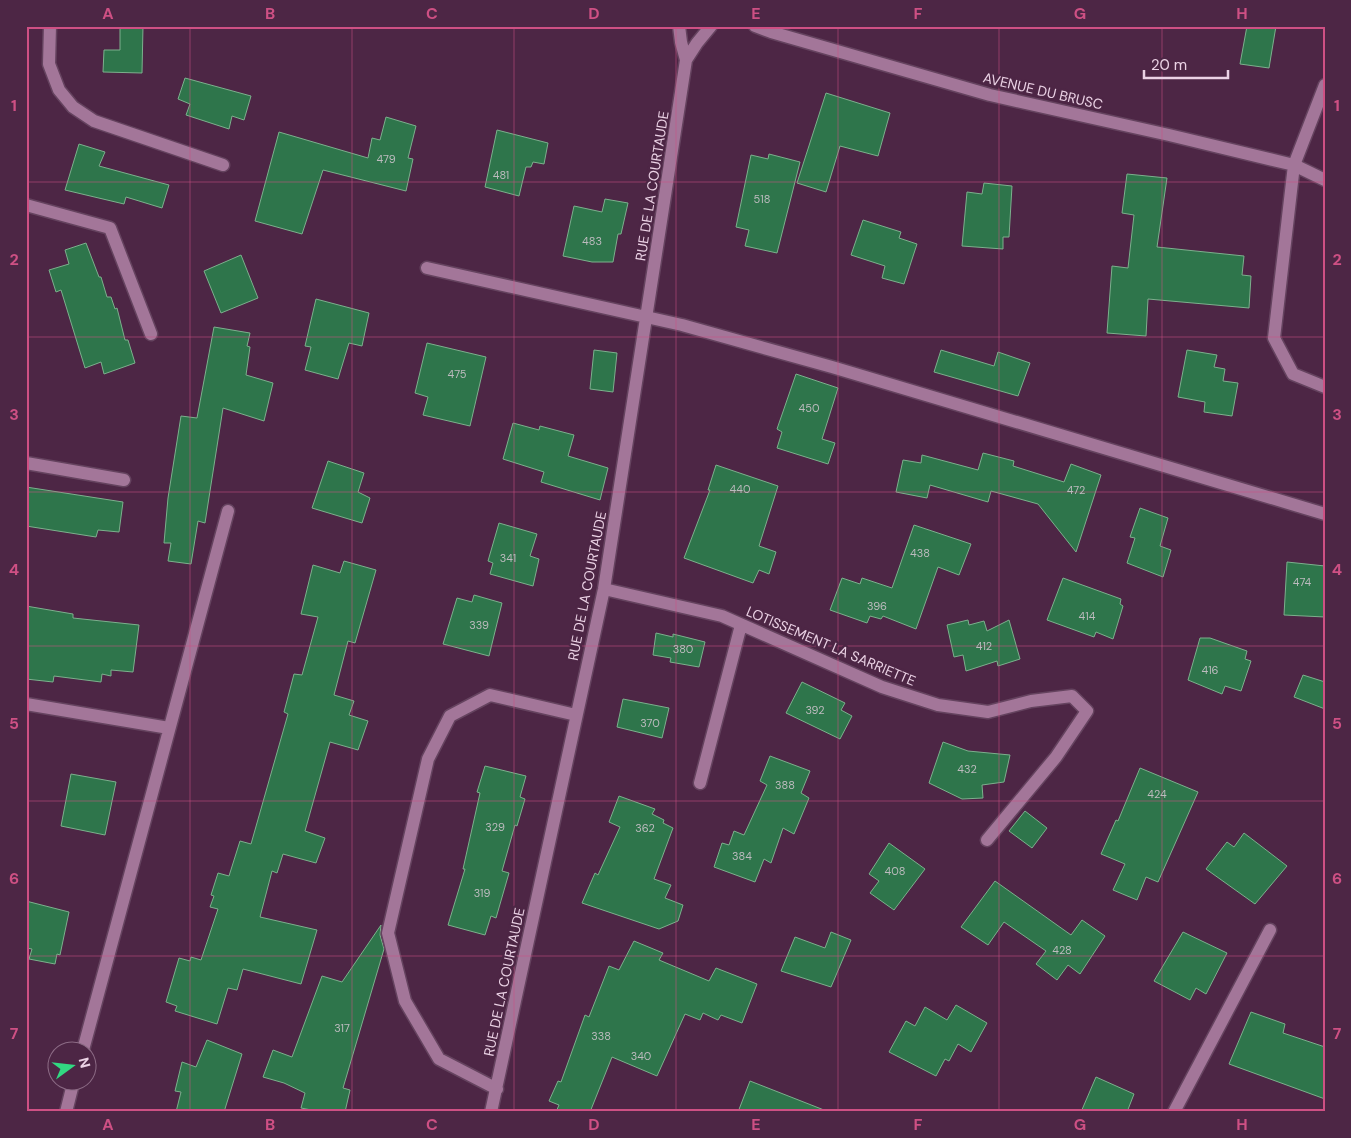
<svg xmlns="http://www.w3.org/2000/svg" width="1351" height="1138" viewBox="0 0 1351 1138" font-family="'DM Sans',sans-serif">
<style>
.building{fill:#2e754b;stroke:#7cb08d}
.lines{fill:none;stroke-linecap:round;stroke-linejoin:round}
.minor-casing{stroke:#65435f;stroke-width:15}
.minor{stroke:#a37699;stroke-width:12}
.grid{fill:none;stroke:#ce5084;stroke-width:1;stroke-opacity:0.55}
.labels{text-anchor:middle;stroke-width:4.5;stroke-linejoin:round;paint-order:stroke}
.number-label{font-size:11px;fill:#bcbbbe}
.street-label{font-size:14px;fill:#ebd2e5;stroke:#4d2645}
.neatline{fill:none;stroke:#ce5084;stroke-width:2}
.grid-label{font-size:16px;text-anchor:middle;font-weight:bold;fill:#ce5084}
</style>
<rect width="100%" height="100%" fill="#4d2645"/>
<path class="building" d="M 120,26 L 143,26 L 142,73 L 103,72 L 104,50 L 120,50 Z
M 1247,26 L 1276,26 L 1269,68 L 1240,64 Z
M 185,78 L 251,96 L 244,120 L 232,116 L 229,129 L 186,115 L 190,104 L 178,99 Z
M 826,93 L 890,113 L 878,156 L 840,146 L 826,192 L 797,183 Z
M 386,117 L 416,126 L 408,158 L 413,159 L 406,191 L 323,170 L 302,234 L 255,221 L 279,132 L 368,158 L 372,138 L 380,140 Z
M 497,130 L 548,143 L 544,164 L 533,162 L 531,167 L 526,167 L 519,196 L 485,187 Z
M 79,144 L 105,152 L 99,166 L 169,185 L 162,208 L 126,197 L 124,204 L 65,190 Z
M 769,154 L 800,162 L 777,253 L 745,246 L 749,230 L 736,227 L 751,155 L 768,159 Z
M 1127,174 L 1167,178 L 1157,247 L 1244,256 L 1242,275 L 1251,276 L 1249,308 L 1148,299 L 1146,336 L 1107,333 L 1112,266 L 1128,268 L 1134,215 L 1122,213 Z
M 984,183 L 1012,186 L 1009,237 L 1003,237 L 1003,249 L 962,246 L 967,192 L 982,194 Z
M 605,199 L 628,203 L 621,234 L 618,234 L 613,262 L 592,262 L 563,256 L 574,206 L 602,212 Z
M 863,220 L 901,232 L 899,238 L 917,244 L 904,284 L 882,278 L 885,266 L 851,255 Z
M 86,243 L 99,277 L 101,277 L 107,297 L 111,297 L 115,309 L 117,308 L 125,340 L 128,340 L 135,363 L 104,374 L 101,362 L 85,368 L 61,290 L 56,292 L 49,270 L 69,264 L 65,250 Z
M 241,255 L 258,298 L 221,313 L 204,271 Z
M 316,299 L 369,313 L 362,346 L 349,343 L 338,379 L 305,370 L 311,347 L 305,346 Z
M 214,327 L 250,333 L 247,346 L 250,347 L 246,375 L 273,383 L 264,421 L 223,408 L 205,523 L 198,521 L 191,564 L 168,561 L 171,543 L 164,543 L 168,498 L 181,416 L 197,418 Z
M 427,343 L 486,357 L 470,426 L 423,415 L 428,397 L 415,393 Z
M 594,350 L 617,353 L 613,392 L 590,389 Z
M 941,350 L 994,366 L 998,352 L 1030,363 L 1018,396 L 934,372 Z
M 1187,350 L 1217,355 L 1214,367 L 1225,369 L 1223,381 L 1238,383 L 1232,416 L 1204,412 L 1205,402 L 1178,397 Z
M 796,374 L 838,388 L 822,439 L 835,443 L 828,464 L 777,448 L 782,432 L 777,429 Z
M 513,423 L 539,430 L 540,426 L 574,435 L 568,456 L 608,468 L 600,500 L 541,482 L 544,472 L 503,459 Z
M 983,453 L 1014,461 L 1013,466 L 1064,482 L 1071,464 L 1101,475 L 1076,552 L 1038,504 L 991,491 L 988,502 L 930,485 L 927,498 L 896,492 L 903,460 L 921,463 L 922,455 L 978,470 Z
M 328,461 L 364,473 L 358,492 L 370,498 L 362,523 L 312,508 Z
M 716,465 L 778,486 L 759,546 L 776,552 L 769,574 L 759,570 L 753,583 L 684,558 L 710,490 L 708,490 Z
M 26,487 L 123,502 L 119,532 L 98,530 L 96,537 L 26,526 Z
M 1140,508 L 1168,518 L 1160,546 L 1171,550 L 1163,577 L 1127,563 L 1135,538 L 1130,537 Z
M 499,523 L 537,534 L 530,556 L 539,559 L 533,586 L 490,574 L 493,563 L 488,561 Z
M 914,525 L 971,544 L 959,575 L 938,567 L 916,629 L 883,616 L 881,619 L 870,616 L 867,623 L 830,610 L 842,578 L 860,584 L 862,578 L 892,588 Z
M 344,561 L 376,570 L 355,643 L 348,641 L 334,695 L 354,701 L 349,715 L 368,721 L 358,750 L 330,742 L 305,831 L 325,838 L 316,863 L 283,854 L 277,873 L 272,871 L 260,917 L 317,930 L 301,984 L 243,969 L 237,990 L 228,988 L 217,1024 L 175,1011 L 177,1006 L 166,1002 L 179,958 L 190,961 L 191,957 L 201,960 L 218,909 L 210,907 L 214,896 L 211,895 L 218,873 L 229,876 L 240,841 L 251,844 L 288,714 L 284,712 L 294,674 L 302,675 L 318,617 L 301,614 L 313,565 L 340,573 Z
M 1287,562 L 1325,566 L 1325,617 L 1284,615 Z
M 1063,578 L 1121,599 L 1120,604 L 1123,606 L 1113,639 L 1096,632 L 1094,637 L 1047,620 Z
M 474,595 L 502,603 L 489,656 L 443,644 L 457,598 L 472,602 Z
M 26,606 L 73,614 L 73,618 L 139,625 L 133,672 L 111,670 L 111,676 L 102,674 L 101,682 L 54,676 L 53,682 L 26,679 Z
M 968,620 L 969,625 L 984,621 L 987,631 L 1009,620 L 1020,659 L 998,666 L 997,661 L 966,671 L 963,655 L 954,657 L 947,625 Z
M 656,633 L 673,637 L 673,634 L 705,642 L 699,667 L 670,662 L 671,658 L 653,655 Z
M 1200,638 L 1210,638 L 1247,651 L 1245,659 L 1251,661 L 1241,691 L 1225,686 L 1222,694 L 1188,680 Z
M 1303,675 L 1325,682 L 1325,709 L 1294,697 Z
M 802,682 L 845,703 L 841,710 L 852,716 L 840,739 L 786,713 Z
M 623,699 L 669,708 L 662,738 L 617,727 Z
M 943,742 L 968,751 L 1010,755 L 1004,782 L 982,785 L 983,798 L 962,799 L 929,783 Z
M 770,756 L 810,771 L 801,793 L 809,798 L 794,834 L 783,828 L 771,863 L 764,859 L 755,882 L 714,867 L 722,843 L 729,845 L 734,831 L 744,835 L 767,785 L 760,781 Z
M 485,766 L 526,776 L 520,797 L 525,799 L 517,826 L 515,825 L 502,871 L 509,873 L 496,918 L 491,916 L 485,935 L 448,925 L 465,869 L 463,869 L 480,793 L 477,792 Z
M 1140,768 L 1198,792 L 1158,882 L 1146,877 L 1137,900 L 1113,890 L 1125,864 L 1101,854 L 1116,820 L 1118,821 Z
M 71,774 L 116,782 L 105,835 L 61,826 Z
M 619,796 L 655,809 L 652,814 L 664,820 L 663,823 L 673,828 L 654,879 L 671,885 L 665,898 L 683,905 L 678,921 L 659,929 L 582,903 L 595,873 L 598,875 L 620,827 L 609,822 Z
M 1025,811 L 1047,828 L 1032,848 L 1009,831 Z
M 1244,833 L 1287,866 L 1255,904 L 1206,869 L 1227,842 L 1234,847 Z
M 889,843 L 925,869 L 894,910 L 870,893 L 879,881 L 869,874 Z
M 995,881 L 1071,935 L 1082,920 L 1105,936 L 1080,974 L 1068,965 L 1057,980 L 1036,964 L 1046,951 L 1004,922 L 988,945 L 961,927 Z
M 26,901 L 69,912 L 60,955 L 57,954 L 55,964 L 29,959 L 32,949 L 26,948 Z
M 381,925 L 380,935 L 384,949 L 343,1088 L 350,1090 L 345,1112 L 322,1112 L 301,1108 L 305,1093 L 284,1083 L 263,1077 L 273,1050 L 292,1057 L 322,976 L 342,982 Z
M 831,932 L 851,940 L 831,987 L 781,971 L 795,937 L 825,948 Z
M 1183,932 L 1227,953 L 1206,994 L 1196,988 L 1190,1000 L 1154,981 Z
M 634,941 L 663,953 L 659,960 L 709,981 L 716,968 L 757,984 L 742,1023 L 721,1015 L 718,1020 L 703,1013 L 700,1020 L 685,1014 L 657,1076 L 612,1057 L 590,1112 L 556,1112 L 559,1105 L 549,1101 L 558,1081 L 561,1082 L 585,1015 L 589,1017 L 609,966 L 619,970 Z
M 956,1005 L 987,1023 L 971,1052 L 958,1044 L 949,1061 L 945,1059 L 936,1076 L 889,1052 L 906,1021 L 915,1026 L 925,1007 L 947,1020 Z
M 1251,1012 L 1285,1024 L 1283,1033 L 1325,1047 L 1325,1099 L 1229,1064 Z
M 207,1040 L 242,1054 L 224,1112 L 176,1112 L 181,1092 L 175,1091 L 182,1062 L 196,1067 Z
M 1096,1077 L 1134,1094 L 1127,1112 L 1081,1112 Z
M 750,1081 L 824,1110 L 824,1112 L 738,1112 Z"/>
<g class="lines">
<defs>
<path id="minor" d="M 50,26 L 49,64 L 59,90 L 73,107 L 94,121 L 223,165
M 679,26 L 681,42 L 686,60
M 755,26 L 771,32 L 990,95 L 1169,135 L 1294,165 L 1325,180
M 1325,85 L 1294,165 L 1274,338 L 1293,374 L 1325,387
M 26,205 L 110,228 L 151,334
M 427,268 L 682,325 L 832,367 L 1325,514
M 26,463 L 124,480
M 604,589 L 722,616 L 882,687 L 938,705 L 988,712 L 1031,701 L 1072,696 L 1087,711 L 1056,757 L 987,840
M 26,704 L 169,728
M 700,783 L 741,625
M 83,1050 L 228,511
M 497,1089 L 439,1059 L 405,1001 L 388,933 L 428,759 L 450,716 L 490,695 L 576,715
M 66,1112 L 74,1080
M 491,1112 L 604,589 L 686,60 L 697,43 L 711,26
M 1174,1112 L 1270,930"/>
</defs>
<use href="#minor" class="minor-casing"/>
<use href="#minor" class="minor"/>
</g>
<path class="grid" d="M 190,26 L 190,1112M 352,26 L 352,1112M 514,26 L 514,1112M 676,26 L 676,1112M 838,26 L 838,1112M 999,26 L 999,1112M 1162,26 L 1162,1112M 26,182 L 1325,182M 26,337 L 1325,337M 26,492 L 1325,492M 26,646 L 1325,646M 26,801 L 1325,801M 26,956 L 1325,956"/>
<g class="labels">
<g class="number-label">
<text x="386" y="163">479</text>
<text x="501" y="179">481</text>
<text x="762" y="203">518</text>
<text x="592" y="245">483</text>
<text x="457" y="378">475</text>
<text x="809" y="412">450</text>
<text x="740" y="493">440</text>
<text x="1076" y="494">472</text>
<text x="920" y="557">438</text>
<text x="508" y="562">341</text>
<text x="1302" y="586">474</text>
<text x="877" y="610">396</text>
<text x="1087" y="620">414</text>
<text x="479" y="629">339</text>
<text x="984" y="650">412</text>
<text x="683" y="653">380</text>
<text x="1210" y="674">416</text>
<text x="815" y="714">392</text>
<text x="650" y="727">370</text>
<text x="967" y="773">432</text>
<text x="785" y="789">388</text>
<text x="1157" y="798">424</text>
<text x="495" y="831">329</text>
<text x="645" y="832">362</text>
<text x="742" y="860">384</text>
<text x="895" y="875">408</text>
<text x="482" y="897">319</text>
<text x="1062" y="954">428</text>
<text x="342" y="1032">317</text>
<text x="601" y="1040">338</text>
<text x="641" y="1060">340</text>
</g>
<g class="street-label">
<text transform="translate(1043 91) rotate(13)" y="5">AVENUE DU BRUSC</text>
<text transform="translate(652 186) rotate(-81)" y="5">RUE DE LA COURTAUDE</text>
<text transform="translate(587 586) rotate(-79)" y="5">RUE DE LA COURTAUDE</text>
<text transform="translate(831 646) rotate(23)" y="5">LOTISSEMENT LA SARRIETTE</text>
<text transform="translate(504 982) rotate(-78)" y="5">RUE DE LA COURTAUDE</text>
</g>
</g>
<rect width="1351" height="1138" fill="none" stroke="#4d2645" stroke-width="55"/>
<g transform="translate(72 1066) rotate(75)"><circle r="24" fill="#4d2645" stroke="#8c6b85"/>
<path d="M0-4L9 19L0 12L-9 19Z" fill="#32d882"/>
<text y="-8" font-size="14" font-weight="bold" text-anchor="middle" fill="#ebd2e5">N</text>
</g>
<path d="M1144 70v8h84v-8" fill="none" stroke="#ebd2e5" stroke-width="2.5"/>
<text x="1151" y="70" font-size="15" fill="#ebd2e5" stroke="#4d2645" stroke-width="4" paint-order="stroke">20 m</text>
<rect x="28" y="28" width="1296" height="1082" class="neatline"/>
<g class="grid-label">
<text x="108" y="19">A</text>
<text x="270" y="19">B</text>
<text x="432" y="19">C</text>
<text x="594" y="19">D</text>
<text x="756" y="19">E</text>
<text x="918" y="19">F</text>
<text x="1080" y="19">G</text>
<text x="1242" y="19">H</text>
<text x="14" y="111">1</text>
<text x="1337" y="111">1</text>
<text x="14" y="265">2</text>
<text x="1337" y="265">2</text>
<text x="14" y="420">3</text>
<text x="1337" y="420">3</text>
<text x="14" y="575">4</text>
<text x="1337" y="575">4</text>
<text x="14" y="729">5</text>
<text x="1337" y="729">5</text>
<text x="14" y="884">6</text>
<text x="1337" y="884">6</text>
<text x="14" y="1039">7</text>
<text x="1337" y="1039">7</text>
<text x="108" y="1130">A</text>
<text x="270" y="1130">B</text>
<text x="432" y="1130">C</text>
<text x="594" y="1130">D</text>
<text x="756" y="1130">E</text>
<text x="918" y="1130">F</text>
<text x="1080" y="1130">G</text>
<text x="1242" y="1130">H</text>
</g>
</svg>
